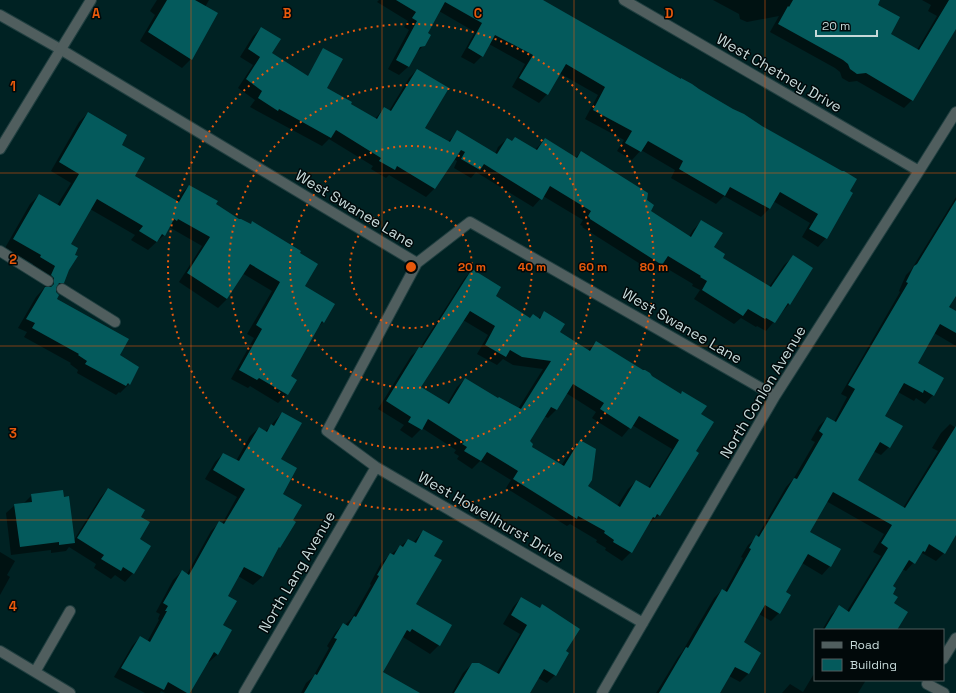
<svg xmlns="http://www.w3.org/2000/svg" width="956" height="693" viewBox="0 0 956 693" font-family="'Space Grotesk',sans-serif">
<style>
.shadow{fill:#0007;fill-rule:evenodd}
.building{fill:#045a5c;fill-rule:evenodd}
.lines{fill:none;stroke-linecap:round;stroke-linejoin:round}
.service-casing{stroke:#203f40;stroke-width:12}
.minor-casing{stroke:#203f40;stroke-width:12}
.tertiary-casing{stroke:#203f40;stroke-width:12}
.service{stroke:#505e5e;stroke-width:10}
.minor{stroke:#505e5e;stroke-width:10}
.tertiary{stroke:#505e5e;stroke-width:10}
.grid{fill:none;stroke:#e8590c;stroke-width:1;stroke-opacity:0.55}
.ring{fill:none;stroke:#e8590c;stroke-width:2;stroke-dasharray:2 4}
.labels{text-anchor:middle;stroke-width:3;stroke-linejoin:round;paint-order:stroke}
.street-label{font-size:15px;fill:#c6d9d9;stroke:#01090a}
.grid-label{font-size:13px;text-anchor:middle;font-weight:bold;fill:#e8590c;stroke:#01090a;stroke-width:3;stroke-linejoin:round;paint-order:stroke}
.centre{fill:#e8590c;stroke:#01090a;stroke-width:2}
.ring-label{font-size:12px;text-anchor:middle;font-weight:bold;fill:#e8590c;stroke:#01090a;stroke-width:3;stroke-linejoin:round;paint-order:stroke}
</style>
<rect width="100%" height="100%" fill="#002223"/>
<path class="shadow" d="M 157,0 L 209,0 L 205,7 L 216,14 L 191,59 L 182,68 L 140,41 L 155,15 L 150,11 Z
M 379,0 L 541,0 L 842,172 L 826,238 L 818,247 L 802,237 L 810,223 L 773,201 L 769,209 L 761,217 L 724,196 L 716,204 L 671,178 L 675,170 L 641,150 L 632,160 L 617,151 L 624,140 L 585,119 L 598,95 L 559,73 L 547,94 L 539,103 L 512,87 L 525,64 L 489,44 L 482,56 L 474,64 L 461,57 L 475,32 L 439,11 L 426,33 L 424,45 L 415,54 L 408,67 L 399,75 L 388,69 L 409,30 L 404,27 L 408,21 L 377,2 Z
M 713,0 L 869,0 L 889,34 L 917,50 L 937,16 L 928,11 L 931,5 L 922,0 L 956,0 L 956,25 L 912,100 L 904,108 L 857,81 L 849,82 L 842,78 L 840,72 L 835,68 L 770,32 L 779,16 L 747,22 L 740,19 L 739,14 Z
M 261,28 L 271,54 L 375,119 L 384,108 L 389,111 L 409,78 L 417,70 L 423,128 L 448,142 L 457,132 L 495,154 L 498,147 L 507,139 L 511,142 L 535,150 L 545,139 L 575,158 L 581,152 L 646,200 L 650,211 L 689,237 L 693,230 L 702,221 L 713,248 L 722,258 L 769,287 L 784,265 L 793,257 L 812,268 L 789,304 L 766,331 L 757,326 L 756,327 L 741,318 L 734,324 L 694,299 L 700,290 L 692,286 L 693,284 L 661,265 L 653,272 L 582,227 L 583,226 L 580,225 L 583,220 L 543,196 L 533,207 L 476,172 L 471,178 L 454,168 L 457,161 L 454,159 L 435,188 L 426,197 L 389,175 L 386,178 L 371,169 L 373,166 L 329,139 L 322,146 L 250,107 L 255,100 L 238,88 L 253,65 L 240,57 L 253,36 Z
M 88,113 L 120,145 L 133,177 L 176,202 L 180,195 L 189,186 L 239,220 L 250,225 L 252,223 L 303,286 L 323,322 L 317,328 L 289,377 L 287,394 L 278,403 L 250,386 L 248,388 L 231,379 L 254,338 L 247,334 L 272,291 L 242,273 L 227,299 L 218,308 L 179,282 L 202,246 L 169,227 L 164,235 L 148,250 L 131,240 L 135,235 L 90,209 L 69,245 L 68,269 L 63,282 L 55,290 L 56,299 L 119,355 L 129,384 L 120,393 L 119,392 L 116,395 L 77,373 L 78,370 L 70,364 L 71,363 L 24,337 L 27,332 L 18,328 L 36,297 L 45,287 L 43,284 L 47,275 L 32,266 L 33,264 L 5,248 L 30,204 L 39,195 L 57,205 L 71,183 L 51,171 L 79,122 Z
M 956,197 L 956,294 L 948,308 L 956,312 L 956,346 L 934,333 L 917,363 L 933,395 L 925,404 L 916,398 L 914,401 L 898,392 L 883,417 L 889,447 L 881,455 L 873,451 L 857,480 L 903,508 L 938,451 L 932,448 L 941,433 L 950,424 L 956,428 L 956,533 L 944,553 L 936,561 L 922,553 L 906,571 L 902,569 L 892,587 L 896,630 L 822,630 L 831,615 L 839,607 L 847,611 L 881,556 L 873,552 L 884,534 L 826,501 L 808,532 L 830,566 L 822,575 L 802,563 L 785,593 L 779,613 L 771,621 L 759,614 L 742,643 L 760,653 L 748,674 L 740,682 L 729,676 L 717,693 L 656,693 L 678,657 L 682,652 L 714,598 L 722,590 L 725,591 L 743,558 L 741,557 L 748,545 L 757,537 L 786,487 L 794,478 L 815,442 L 811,440 L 819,426 L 827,418 L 834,422 L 847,397 L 841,394 L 900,292 L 899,291 L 906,275 L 911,270 Z
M 472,270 L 494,297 L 529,319 L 533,315 L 538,319 L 545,312 L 558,332 L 588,350 L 596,342 L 651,377 L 700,415 L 659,515 L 650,523 L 648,523 L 631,552 L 622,561 L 605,550 L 606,548 L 596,542 L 597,540 L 570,524 L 567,526 L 506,488 L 511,480 L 480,461 L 472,469 L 457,459 L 459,456 L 454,453 L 456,450 L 422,428 L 412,438 L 400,430 L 404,425 L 378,409 L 411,356 L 420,348 L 464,279 ZM 463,320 L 488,335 L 477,354 L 497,365 L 503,359 L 513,365 L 543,369 L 518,409 L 498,399 L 465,379 L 457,387 L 447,404 L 420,387 ZM 566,393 L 596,412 L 592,418 L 622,437 L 632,425 L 672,449 L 648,488 L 636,481 L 628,489 L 617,506 L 586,487 L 580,441 L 572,449 L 561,466 L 530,447 L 528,442 L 544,416 L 548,418 L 556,410 Z
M 282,413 L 280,459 L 282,494 L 291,521 L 279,547 L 276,551 L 262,577 L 253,585 L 238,576 L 227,597 L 218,654 L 209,662 L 207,661 L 189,693 L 165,693 L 161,691 L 160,693 L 145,693 L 114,677 L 132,646 L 140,637 L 147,642 L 159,620 L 158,619 L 160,614 L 156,612 L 173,580 L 182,571 L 187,574 L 211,531 L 220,522 L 222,524 L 237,497 L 205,479 L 215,462 L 223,454 L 236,461 L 250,436 L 259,428 L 265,432 Z
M 108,489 L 139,517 L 138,539 L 133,573 L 125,582 L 115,575 L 111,579 L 94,568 L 96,564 L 69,547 L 66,551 L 51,553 L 51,550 L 11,555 L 6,513 L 15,505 L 23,504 L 32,495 L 74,540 L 100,498 Z
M 423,531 L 433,556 L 415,604 L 439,645 L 430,654 L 403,637 L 382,672 L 412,693 L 301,693 L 306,683 L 313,677 L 329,648 L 327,646 L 335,633 L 343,624 L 345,625 L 352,618 L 371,585 L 370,584 L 381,563 L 408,540 L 413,543 Z
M 0,552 L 15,561 L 7,575 L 10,577 L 0,595 Z
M 521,598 L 539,609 L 542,605 L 565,651 L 555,675 L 547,683 L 538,678 L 529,693 L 452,693 L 463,673 L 472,664 L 496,674 L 520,634 L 503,624 L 513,607 Z
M 815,672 L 815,680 L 866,680 L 858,693 L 782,693 L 790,684 L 803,692 Z"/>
<path class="building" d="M 167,0 L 195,0 L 218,13 L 192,60 L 148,32 Z
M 396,0 L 543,0 L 681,79 L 681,78 L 692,84 L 699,89 L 733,109 L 744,114 L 762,126 L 842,171 L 844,171 L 857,179 L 850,191 L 853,193 L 827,239 L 809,229 L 818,214 L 780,192 L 770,209 L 730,187 L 725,196 L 679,169 L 683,161 L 648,141 L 641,152 L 625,143 L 632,131 L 593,110 L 605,87 L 566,64 L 548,95 L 519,78 L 533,55 L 495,35 L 483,57 L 468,48 L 482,23 L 445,2 L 428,33 L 431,35 L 425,46 L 420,47 L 409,67 L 396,60 L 417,21 L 412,18 L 416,12 Z
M 793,0 L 880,0 L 878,5 L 900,17 L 891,34 L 919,50 L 949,0 L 956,0 L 956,29 L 913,101 L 866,73 L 857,74 L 850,69 L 848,64 L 843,60 L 778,24 L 788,6 L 789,7 Z
M 261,27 L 281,39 L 272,53 L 308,76 L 323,48 L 343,59 L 327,88 L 352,102 L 351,104 L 377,119 L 384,107 L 391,111 L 417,69 L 449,88 L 425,128 L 450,142 L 457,130 L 497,154 L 507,138 L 512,141 L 515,137 L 537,150 L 545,138 L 577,158 L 581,151 L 648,193 L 647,200 L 654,205 L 651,211 L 691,237 L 701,220 L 723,233 L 714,247 L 725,254 L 723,258 L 771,287 L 793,255 L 813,268 L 790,305 L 788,303 L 775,323 L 766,318 L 765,319 L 748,309 L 743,316 L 702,290 L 707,281 L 700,277 L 701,276 L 668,256 L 662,265 L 590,219 L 590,218 L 588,216 L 591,211 L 550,186 L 542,200 L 484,164 L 480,170 L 461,159 L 465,152 L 461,150 L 435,189 L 397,166 L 395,170 L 379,161 L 381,158 L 336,130 L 331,138 L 279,109 L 278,111 L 258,98 L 262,91 L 246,79 L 260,57 L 248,49 Z
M 88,112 L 127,135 L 122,145 L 145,158 L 135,176 L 179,202 L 189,185 L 218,201 L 216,204 L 239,219 L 241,219 L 251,224 L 252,221 L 301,251 L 300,253 L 318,264 L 305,286 L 335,304 L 324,323 L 322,321 L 291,376 L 297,380 L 288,395 L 259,378 L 257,380 L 239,370 L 262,329 L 256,325 L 280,282 L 250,264 L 227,299 L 187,273 L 210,237 L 178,219 L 177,221 L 174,219 L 165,236 L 162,234 L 157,242 L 139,231 L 143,226 L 97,199 L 71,244 L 78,248 L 75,255 L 78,256 L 69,270 L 64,283 L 59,283 L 56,288 L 56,292 L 59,295 L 57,299 L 129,339 L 120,355 L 139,367 L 130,385 L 128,383 L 126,386 L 85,364 L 87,361 L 78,355 L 79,354 L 32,328 L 35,323 L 26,319 L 45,287 L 51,287 L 54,284 L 54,278 L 51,275 L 55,266 L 40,257 L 41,255 L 13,239 L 39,194 L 60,206 L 79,174 L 59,162 Z
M 956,200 L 956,296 L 949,307 L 956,311 L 956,333 L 940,324 L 918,363 L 944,378 L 934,396 L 924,390 L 923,393 L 904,383 L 885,416 L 903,426 L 890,448 L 880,442 L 858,480 L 905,508 L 956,426 L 956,535 L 945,554 L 929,544 L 925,552 L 923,551 L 915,564 L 909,560 L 893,586 L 896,588 L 893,594 L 898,597 L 894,603 L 908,612 L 897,630 L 824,630 L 839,605 L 849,612 L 888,548 L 881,543 L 892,525 L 833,492 L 810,532 L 841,549 L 831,567 L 808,554 L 786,592 L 791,595 L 780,614 L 765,605 L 744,642 L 761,653 L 749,674 L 735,667 L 720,693 L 659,693 L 686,647 L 688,648 L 722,589 L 727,592 L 751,549 L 749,548 L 756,535 L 759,537 L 794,478 L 797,479 L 823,434 L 819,431 L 827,417 L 836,422 L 855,389 L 848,385 L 908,283 L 906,282 L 914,266 L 917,264 Z
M 472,269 L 501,287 L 496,296 L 530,318 L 533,314 L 540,319 L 544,311 L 565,324 L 560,332 L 590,351 L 596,341 L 643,370 L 645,370 L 650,373 L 652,376 L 681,394 L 682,391 L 707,406 L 701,414 L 714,422 L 696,451 L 699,453 L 660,516 L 657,514 L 655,518 L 653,517 L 632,553 L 613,542 L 614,540 L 604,533 L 605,531 L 578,516 L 577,519 L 513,479 L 518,471 L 487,452 L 481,461 L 464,451 L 467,447 L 462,444 L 464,442 L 428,419 L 422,430 L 408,422 L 411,417 L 386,401 L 419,347 L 422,348 ZM 470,311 L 495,326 L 485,345 L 506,357 L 510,350 L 522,357 L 551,361 L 521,409 L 499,397 L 498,398 L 465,378 L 449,404 L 421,387 ZM 573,384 L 604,403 L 600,409 L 631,429 L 639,416 L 679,440 L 650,488 L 636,480 L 620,507 L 588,486 L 592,480 L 596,449 L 580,440 L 564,466 L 532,447 L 533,444 L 530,441 L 551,407 L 557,410 Z
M 282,412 L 302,423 L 281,459 L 297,468 L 283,494 L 302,505 L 293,520 L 296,522 L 280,548 L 279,547 L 263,577 L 244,567 L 228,596 L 237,601 L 223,625 L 232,630 L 218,655 L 214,652 L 190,693 L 187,693 L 168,682 L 164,690 L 121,668 L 140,636 L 150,642 L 167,611 L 165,611 L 168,606 L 163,603 L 182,570 L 189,575 L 219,521 L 224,524 L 245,489 L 213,470 L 223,453 L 239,461 L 259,427 L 267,432 L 271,424 L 274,426 Z
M 108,488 L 145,510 L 141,517 L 150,522 L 140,539 L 151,546 L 134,574 L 123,567 L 121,571 L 101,559 L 104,555 L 77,538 Z
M 63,490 L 64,497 L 69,496 L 75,543 L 59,545 L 59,542 L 20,547 L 14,504 L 32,502 L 31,494 Z
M 423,530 L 443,541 L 434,556 L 442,560 L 416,604 L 452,625 L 440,646 L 412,629 L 410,632 L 407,630 L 383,672 L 420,693 L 304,693 L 315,674 L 317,675 L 337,639 L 334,638 L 343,623 L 348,626 L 354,616 L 356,617 L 379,576 L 377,575 L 390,553 L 394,555 L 400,545 L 403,547 L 408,539 L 416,543 Z
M 521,597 L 540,608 L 542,604 L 580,629 L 566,651 L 569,653 L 556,676 L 544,669 L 530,693 L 454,693 L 472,663 L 479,663 L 499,674 L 527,625 L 511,615 Z"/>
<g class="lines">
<defs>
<path id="service" d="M 0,251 L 48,281
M 62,289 L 115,322"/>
<path id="minor" d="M 624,0 L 919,171
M 0,15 L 60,49 L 417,263
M 643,623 L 376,467 L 327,431 L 417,263 L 470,222 L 775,396
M 0,651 L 70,693
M 943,659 L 956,638
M 35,672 L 70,611
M 927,684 L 944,693
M 244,693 L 376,467
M 602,693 L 775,396 L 919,171 L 956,112"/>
<path id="tertiary" d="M 0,149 L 91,0"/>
</defs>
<use href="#service" class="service-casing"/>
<use href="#minor" class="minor-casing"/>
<use href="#tertiary" class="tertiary-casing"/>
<use href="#service" class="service"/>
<use href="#minor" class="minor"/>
<use href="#tertiary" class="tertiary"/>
</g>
<path class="grid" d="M 191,0 L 191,693M 382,0 L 382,693M 574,0 L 574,693M 765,0 L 765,693M 0,173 L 956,173M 0,346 L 956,346M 0,520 L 956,520"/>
<g class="ring">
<circle cx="411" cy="267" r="61"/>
<circle cx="411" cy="267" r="121"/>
<circle cx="411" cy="267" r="182"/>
<circle cx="411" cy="267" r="243"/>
</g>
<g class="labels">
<g class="street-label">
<text transform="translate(779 73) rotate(30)" y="5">West Chetney Drive</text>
<text transform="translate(355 209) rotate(31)" y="5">West Swanee Lane</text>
<text transform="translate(682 326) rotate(30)" y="5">West Swanee Lane</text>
<text transform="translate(763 392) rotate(-59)" y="5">North Conlon Avenue</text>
<text transform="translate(491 517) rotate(30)" y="5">West Howellhurst Drive</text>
<text transform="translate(297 572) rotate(-60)" y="5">North Lang Avenue</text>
</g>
</g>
<g class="grid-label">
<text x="96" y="18">A</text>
<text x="287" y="18">B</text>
<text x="478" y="18">C</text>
<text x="669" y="18">D</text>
<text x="13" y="91">1</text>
<text x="13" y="264">2</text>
<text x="13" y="438">3</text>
<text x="13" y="611">4</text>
</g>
<circle cx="411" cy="267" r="6" class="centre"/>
<g class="ring-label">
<text x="472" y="271">20 m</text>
<text x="532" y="271">40 m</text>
<text x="593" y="271">60 m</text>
<text x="654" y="271">80 m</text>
</g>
<rect x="814" y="629" width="130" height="52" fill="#01090a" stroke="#505c5d"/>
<rect x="822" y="642" width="20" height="6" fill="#505e5e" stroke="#505c5d"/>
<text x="850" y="649" font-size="12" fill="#c6d9d9">Road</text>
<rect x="822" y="659" width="20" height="12" fill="#045a5c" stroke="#505c5d"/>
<text x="850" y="669" font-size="12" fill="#c6d9d9">Building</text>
<path d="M816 30v6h61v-6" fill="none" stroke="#c6d9d9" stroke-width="2"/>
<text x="822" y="30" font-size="12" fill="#c6d9d9" stroke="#01090a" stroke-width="3" paint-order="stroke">20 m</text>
</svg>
